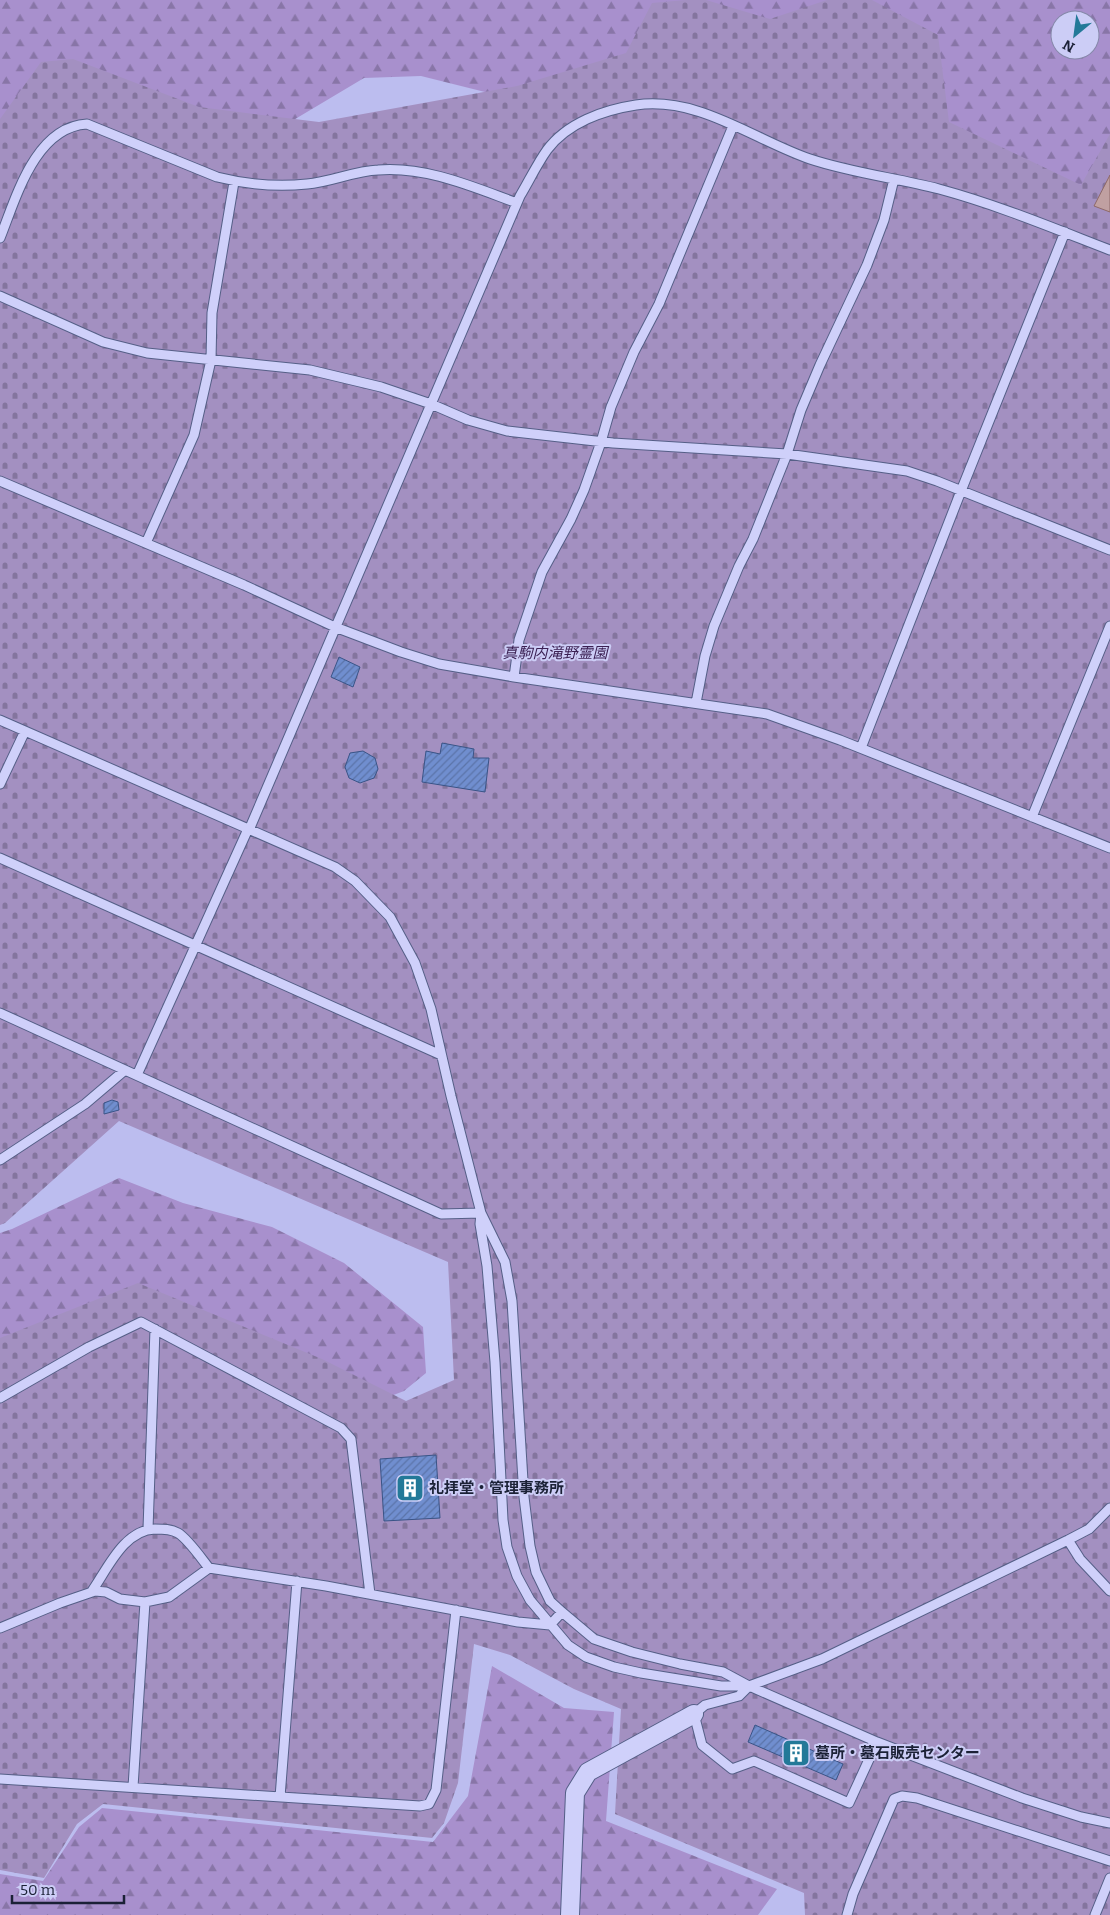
<svg xmlns="http://www.w3.org/2000/svg" width="1110" height="1915" viewBox="0 0 1110 1915" font-family="Bitter,'Noto Sans JP',serif">
<style>
.forest{fill:url(#forest-firs);fill-rule:evenodd}
.cemetery{fill:url(#cemetery-stones)}
.water{fill:#c0a0a1;stroke:#8e6968}
.building{fill:url(#building-hatch);stroke:#3a5487}
.lines{fill:none;stroke-linecap:round;stroke-linejoin:round}
.service-casing{stroke:#555f87;stroke-width:11}
.minor-casing{stroke:#555f87;stroke-width:20}
.service{stroke:#cfd0fa;stroke-width:9}
.minor{stroke:#cfd0fa;stroke-width:18}
.labels{text-anchor:middle;stroke-width:4;stroke-linejoin:round;paint-order:stroke}
.park-label{font-size:15px;font-style:italic;fill:#3b2053;stroke:#cccdf6}
.poi-label{font-size:15px;font-weight:bold;fill:#1b2136;stroke:#cccdf6;text-anchor:start}
</style>
<defs>
<pattern id="forest-firs" width="22" height="20" patternUnits="userSpaceOnUse" patternTransform="scale(1.25)"><rect width="22" height="20" fill="#a890cd"/><path d="M5 1l3.5 6h-7zM16 11l3.5 6h-7z" fill="#8875a7"/></pattern>
<pattern id="cemetery-stones" width="16" height="16" patternUnits="userSpaceOnUse" patternTransform="scale(1.25)"><rect width="16" height="16" fill="#a390c1"/><path d="M2 7V4a2 2 0 0 1 4 0v3zM10 15v-3a2 2 0 0 1 4 0v3z" fill="#84759e"/></pattern>
<pattern id="building-hatch" width="6" height="6" patternUnits="userSpaceOnUse" patternTransform="scale(1.25)"><rect width="6" height="6" fill="#708ecf"/><path d="M-1 1l2-2M0 6l6-6M5 7l2-2" fill="none" stroke="#5b74a9"/></pattern>
</defs>
<rect width="100%" height="100%" fill="#bcbdef"/>
<path class="forest" d="M 0,0 L 1110,0 L 1110,163 L 1092,193 L 581,116 L 421,76 L 364,78 L 260,140 L 0,178 ZM 1060,20 L 1090,20 L 1090,50 L 1060,50 Z
M 119,1178 L 183,1203 L 272,1227 L 344,1263 L 423,1327 L 426,1373 L 404,1391 L 383,1399 L 0,1353 L 0,1233 L 12,1229 Z
M 492,1666 L 564,1708 L 614,1712 L 606,1821 L 777,1889 L 758,1915 L 0,1915 L 0,1874 L 43,1881 L 79,1827 L 102,1808 L 433,1842 L 468,1796 Z"/>
<path class="cemetery" d="M 686,0 L 706,0 L 770,19 L 827,0 L 872,0 L 938,35 L 949,122 L 1081,185 L 1110,134 L 1110,1915 L 805,1915 L 804,1893 L 615,1814 L 621,1709 L 574,1689 L 510,1655 L 474,1644 L 458,1783 L 444,1823 L 432,1838 L 103,1804 L 77,1824 L 44,1878 L 0,1870 L 0,1338 L 138,1283 L 322,1359 L 406,1401 L 454,1380 L 448,1262 L 119,1121 L 5,1223 L 0,1225 L 0,119 L 41,62 L 73,59 L 199,107 L 319,122 L 517,86 L 626,53 L 652,3 Z"/>
<path class="water" d="M 1110,175 L 1110,212 L 1094,206 Z"/>
<path class="building" d="M 339,657 L 360,667 L 353,687 L 331,677 Z
M 442,743 L 474,749 L 473,758 L 489,758 L 485,792 L 422,782 L 426,751 L 440,754 Z
M 363,751 L 375,758 L 378,769 L 374,778 L 360,783 L 349,778 L 345,767 L 350,753 Z
M 112,1100 L 118,1102 L 119,1110 L 104,1114 L 104,1103 Z
M 436,1455 L 440,1518 L 384,1521 L 380,1459 Z
M 755,1725 L 843,1764 L 836,1780 L 748,1742 Z"/>
<g class="lines">
<defs>
<path id="service" d="M 0,238 C 16,198 35,127 87,124 L 217,177 C 245,184 278,187 307,184 C 331,182 354,171 378,170 C 426,166 473,187 517,203
M 0,296 L 103,342 L 147,353 L 310,370 L 381,387 L 431,404 L 468,420 L 507,431 L 613,443 L 787,454 L 907,471 L 937,481 L 1110,550
M 0,481 L 244,585 L 335,627 L 401,652 L 439,664 L 514,677 L 767,714 L 840,740 L 1110,848
M 146,543 L 194,435 L 211,360 L 212,313 L 234,182
M 514,677 L 519,640 L 542,572 L 571,519 L 584,490 L 601,442 L 611,407 L 634,352 L 659,304 L 733,126
M 696,703 L 705,656 L 714,626 L 739,566 L 753,539 L 787,454 L 801,410 L 820,365 L 867,265 L 884,220 L 894,179
M 0,720 L 335,867 L 355,881 L 390,917 L 415,963 L 431,1009 L 451,1096 L 481,1213 L 441,1214 L 0,1013
M 861,748 L 961,491 L 1065,232
M 0,784 L 25,731
M 1032,817 L 1110,626
M 249,830 L 520,196 C 529,181 537,164 547,150 C 567,123 603,110 636,105 C 699,96 754,140 810,159 C 852,173 897,178 939,189 C 998,205 1053,228 1110,250
M 0,858 L 441,1055
M 137,1075 L 248,829
M 0,1160 L 85,1104 L 125,1070
M 0,1398 L 89,1347 L 141,1322 L 341,1428 L 351,1439 L 370,1594
M 1110,1508 L 1089,1529 L 1068,1540 L 822,1659 L 749,1686 L 721,1686 L 641,1673 L 614,1667 L 586,1657 L 568,1645 L 530,1600 L 517,1576 L 507,1547 L 503,1520 L 495,1362 L 487,1266 L 480,1224 L 481,1213 L 505,1262 L 512,1301 L 524,1497 L 530,1546 L 536,1572 L 550,1601 L 562,1612 L 594,1639 L 632,1652 L 680,1664 L 723,1672 L 749,1686 L 877,1742 L 1022,1798 L 1081,1817 L 1110,1823
M 148,1529 L 155,1329
M 1068,1540 L 1080,1559 L 1110,1591
M 92,1591 C 108,1568 124,1530 155,1529 C 163,1529 171,1529 178,1533 C 188,1539 201,1558 209,1568
M 0,1628 L 60,1603 L 95,1591 L 106,1592 L 120,1599 L 145,1602 L 169,1597 L 209,1568 L 326,1586 L 518,1622 L 550,1625 L 562,1612
M 749,1686 L 739,1696 L 705,1705 L 694,1714 L 702,1745 L 732,1769 L 754,1761 L 849,1803 L 877,1742
M 0,1779 L 420,1806 L 429,1804 L 436,1790 L 456,1610
M 133,1787 L 145,1602
M 280,1797 L 297,1581
M 847,1915 L 853,1894 L 894,1799 L 902,1796 L 917,1798 L 1110,1861
M 1095,1915 L 1110,1878"/>
<path id="minor" d="M 570,1915 L 575,1793 L 588,1772 L 694,1714"/>
</defs>
<use href="#service" class="service-casing"/>
<use href="#minor" class="minor-casing"/>
<use href="#service" class="service"/>
<use href="#minor" class="minor"/>
</g>
<defs>
<symbol id="building-square" viewBox="-11 -11 22 22"><rect x="-9" y="-9" width="18" height="18" rx="4" fill="#237998" stroke="#cccdf6"/><path d="M-4-6H4V6H1V3H-1V6H-4ZM-2.5-4.3h1.7v1.8h-1.7ZM.8-4.3h1.7v1.8H.8ZM-2.5-1h1.7V.8h-1.7ZM.8-1h1.7V.8H.8Z" fill="#fff"/></symbol>
</defs>
<g fill-rule="evenodd">
<use href="#building-square" x="394" y="1472" width="32" height="32"/>
<use href="#building-square" x="780" y="1737" width="32" height="32"/>
</g>
<g class="labels">
<g class="park-label">
<text x="555" y="658">真駒内滝野霊園</text>
</g>
<g class="poi-label">
<text x="429" y="1493">礼拝堂・管理事務所</text>
<text x="815" y="1758">墓所・墓石販売センター</text>
</g>
</g>
<g transform="translate(1075 35) rotate(209)"><circle r="24" fill="#cccdf6" stroke="#8588a9"/>
<path d="M0-4L9 19L0 12L-9 19Z" fill="#237998"/>
<text y="-8" font-size="14" font-weight="bold" text-anchor="middle" fill="#1b2136">N</text>
</g>
<path d="M12 1895v8h112v-8" fill="none" stroke="#1b2136" stroke-width="2.5"/>
<text x="20" y="1895" font-size="15" fill="#1b2136" stroke="#cccdf6" stroke-width="4" paint-order="stroke">50 m</text>
</svg>
